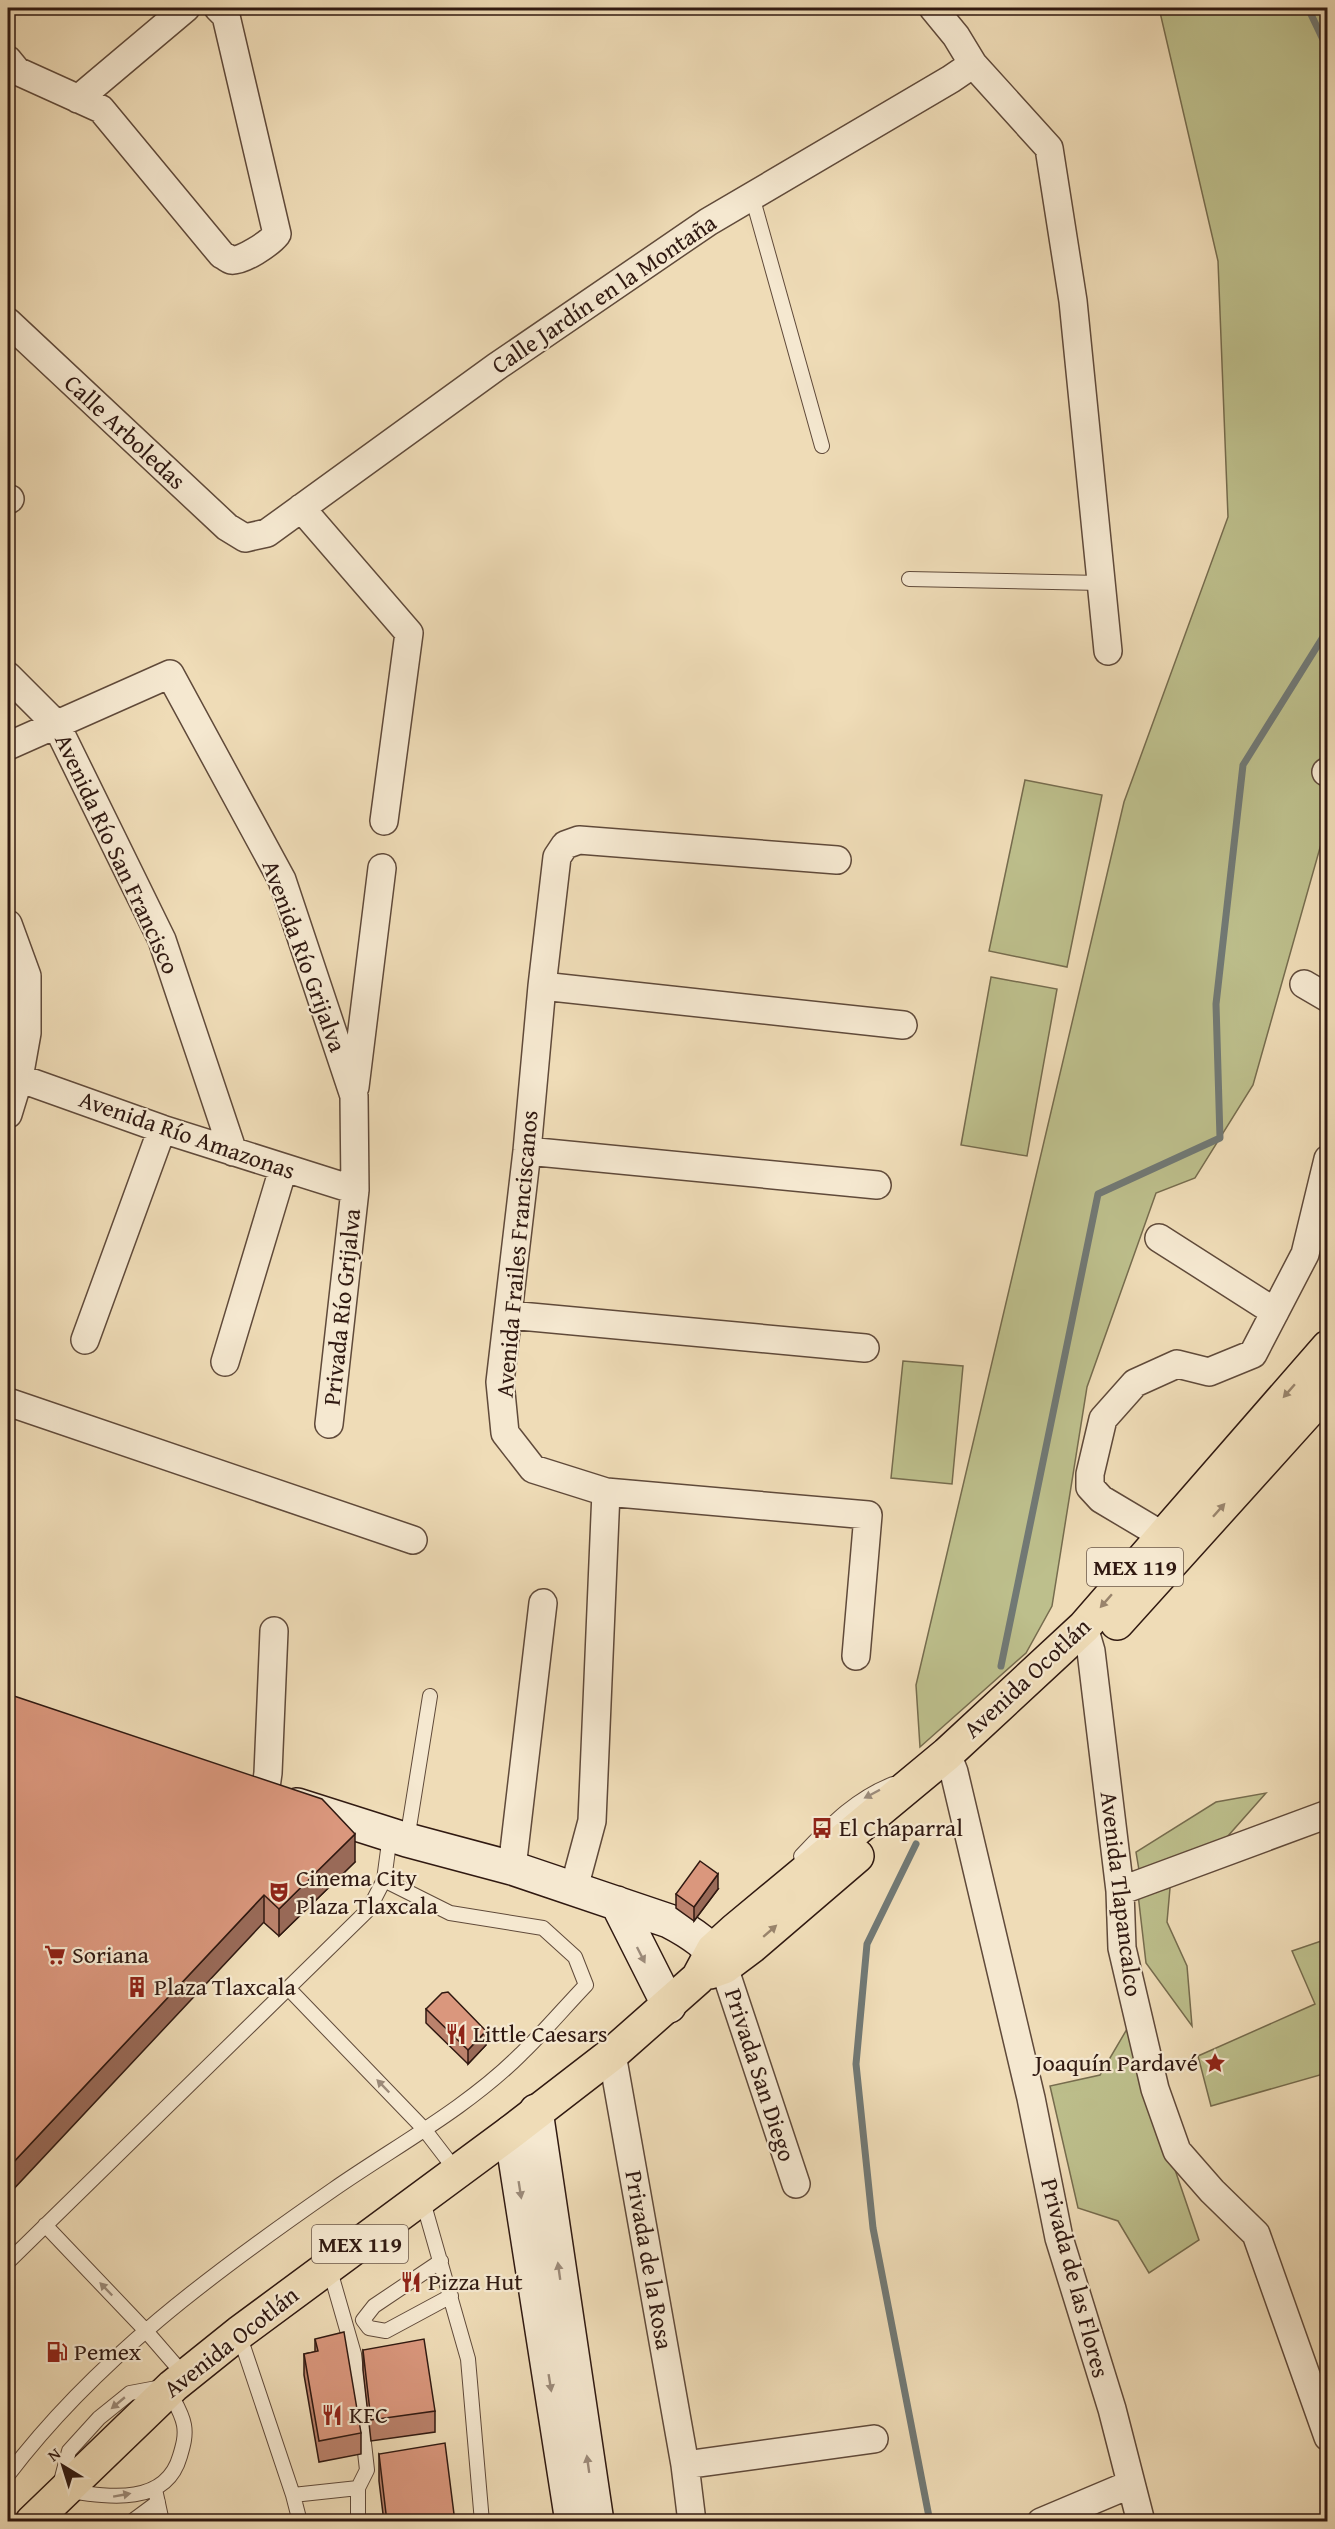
<svg xmlns="http://www.w3.org/2000/svg" width="1335" height="2529" viewBox="0 0 1335 2529" font-family="'Gentium Book Plus',serif">
<style>
.green{fill:#bdbf8c;stroke:#766c4e;stroke-width:1.5}
.lines{fill:none;stroke-linecap:round;stroke-linejoin:round}
.stream{stroke:#717975;stroke-width:7}
.lane-casing{stroke:#604a3a;stroke-width:16}
.street-casing{stroke:#604a3a;stroke-width:30}
.secondary-casing{stroke:#301911;stroke-width:36}
.primary-casing{stroke:#301911;stroke-width:36}
.lane{stroke:#f5e8d0;stroke-width:14}
.street{stroke:#f5e8d0;stroke-width:27}
.secondary{stroke:#f5e8d0;stroke-width:33}
.primary{stroke:#efdcb7;stroke-width:33}
.wall{fill:#bb826c;stroke:#301911;stroke-width:1.5}
.shaded-wall{fill:#996a58;stroke:#301911;stroke-width:1.5}
.building{fill:#da977d;stroke:#301911;stroke-width:1.5}
.oneway{fill:#99846c}
.oneway2{fill:#9c8b7a}
.labels{text-anchor:middle;stroke-width:4.5;stroke-linejoin:round;paint-order:stroke}
.shield{fill:#f5e8d0;stroke:#6b574a;stroke-width:1.5}
.shield-label{font-size:22px;font-weight:bold;fill:#301911}
.street-label{font-size:24px;fill:#301911;stroke:#f5e8d0}
.poi-label{font-size:24px;fill:#301911;stroke:#f5e8d0;text-anchor:start}
</style>
<rect width="100%" height="100%" fill="#efdcb7"/>
<filter id="stains"><feTurbulence type="fractalNoise" baseFrequency=".00333" numOctaves="4"/><feColorMatrix values="0 0 0 0 .2 0 0 0 0 .09 0 0 0 0 .02 0 0 0 .5 -.17"/></filter>
<radialGradient id="worn" r=".72"><stop offset=".6" stop-color="#630" stop-opacity="0"/><stop offset="1" stop-color="#630" stop-opacity=".3"/></radialGradient>
<path class="green" d="M 1159,8 L 1327,8 L 1327,823 L 1253,1085 L 1195,1178 L 1156,1193 L 1087,1387 L 1052,1606 L 1026,1653 L 920,1747 L 916,1685 L 1124,802 L 1228,517 L 1218,261 Z
M 1025,780 L 1102,795 L 1067,967 L 989,951 Z
M 991,977 L 1057,989 L 1027,1156 L 961,1145 Z
M 903,1361 L 963,1366 L 952,1484 L 891,1478 Z
M 1266,1793 L 1219,1846 L 1140,1876 L 1136,1852 L 1216,1802 Z
M 1170,1888 L 1167,1922 L 1187,1966 L 1192,2026 L 1146,1963 L 1138,1894 Z
M 1327,1939 L 1327,2073 L 1211,2106 L 1198,2056 L 1315,2004 L 1292,1951 Z
M 1127,2029 L 1199,2240 L 1149,2273 L 1118,2221 L 1078,2208 L 1050,2086 L 1100,2075 Z"/>
<g class="lines">
<path class="stream" d="M 1308,8 L 1328,50
M 1001,1666 L 1098,1194 L 1220,1138 L 1216,1004 L 1243,765 L 1328,629
M 916,1844 L 867,1944 L 856,2064 L 873,2228 L 930,2522"/>
<defs>
<path id="lane" d="M 752,196 L 822,446
M 909,579 L 1101,583
M 407,1840 L 430,1696
M 801,1856 C 830,1826 853,1800 893,1784
M 288,1988 L 424,2129 L 457,2172
M 422,2198 L 468,2359 L 482,2522
M 45,2225 L 146,2331 L 185,2376
M 441,2261 L 374,2306 L 363,2320 L 369,2328 L 386,2331 L 451,2296
M 8,2262 L 369,1909 L 384,1880 L 390,1835
M 329,2267 L 354,2354 L 367,2470 L 358,2488
M 239,2334 L 293,2495 L 358,2488 L 358,2522
M 8,2475 C 96,2359 214,2272 334,2189 C 396,2146 467,2108 521,2054 C 544,2032 564,2008 586,1985 L 575,1957 L 543,1928 L 450,1913 L 384,1880
M 60,2485 L 69,2451 L 99,2418 L 130,2393 L 162,2387
M 70,2491 C 109,2497 166,2506 180,2456 C 183,2446 186,2436 184,2425 C 182,2413 174,2401 169,2391
M 156,2494 L 162,2522
M 293,2495 L 300,2522
M 131,2522 L 158,2502"/>
<path id="street" d="M 933,8 L 956,36 L 973,64 L 1049,148 L 1073,301 L 1108,651
M 8,60 L 17,71 L 101,109 L 222,255 C 225,256 228,259 231,260 C 242,262 270,243 277,234 L 226,16 L 218,8
M 78,99 L 186,8
M 8,322 L 227,527 L 245,538 L 267,533 L 496,367 L 708,222 L 951,79 L 973,64
M 8,500 L 10,499
M 301,508 L 409,633 L 384,821
M 8,676 L 56,724 L 162,940 L 233,1152
M 8,746 L 170,674 L 282,880 L 354,1096 L 355,1190 L 329,1424
M 1326,772 L 1328,773
M 837,860 L 579,840 L 565,845 L 557,857 L 542,986 L 527,1151 L 500,1382 L 505,1433 L 533,1469 L 606,1492 L 868,1515 L 856,1656
M 8,924 L 27,976 L 27,1033 L 19,1078 L 8,1114
M 1304,984 L 1328,998
M 542,986 L 903,1025
M 19,1078 L 162,1129 L 355,1190
M 355,1087 L 382,868
M 527,1151 L 877,1185
M 1159,1238 L 1275,1312
M 509,1315 L 865,1348
M 85,1340 L 162,1129
M 225,1362 L 283,1169
M 8,1402 L 413,1540
M 1180,1546 L 1101,1499 L 1090,1487 L 1090,1474 L 1103,1419 L 1135,1383 L 1177,1364 L 1209,1372 L 1253,1354 L 1305,1254 L 1328,1159
M 1084,1627 L 1091,1651 L 1120,1891 L 1122,1948 L 1155,2089 L 1177,2151 L 1212,2191 L 1256,2234 L 1328,2437
M 947,1754 L 954,1772 L 1031,2098 L 1059,2238 L 1112,2409 L 1141,2522
M 265,1794 L 268,1773 L 274,1631
M 512,1868 L 543,1603
M 574,1888 L 592,1821 L 606,1492
M 1120,1891 L 1328,1814
M 724,1967 L 796,2184
M 612,2054 L 685,2465 L 692,2522
M 685,2465 L 874,2439
M 1041,2522 L 1131,2484"/>
<path id="secondary" d="M 297,1805 L 407,1840 L 512,1868 L 669,1921 C 692,1933 710,1945 724,1967
M 617,1903 L 669,2006
M 536,2111 L 597,2522
M 511,2132 L 572,2522"/>
<path id="primary" d="M 1117,1623 L 1328,1389
M 710,1972 L 724,1967 L 752,1946 L 857,1856
M 32,2522 L 173,2386 L 239,2333 L 511,2132 L 612,2054 L 698,1978 L 713,1950 L 735,1930 L 947,1754 L 1084,1627 L 1328,1347"/>
</defs>
<use href="#lane" class="lane-casing"/>
<use href="#street" class="street-casing"/>
<use href="#secondary" class="secondary-casing"/>
<use href="#primary" class="primary-casing"/>
<use href="#lane" class="lane"/>
<use href="#street" class="street"/>
<use href="#secondary" class="secondary"/>
<use href="#primary" class="primary"/>
</g>
<path class="wall" d="M 8,1694 L 355,1862 L 279,1936 Z
M 718,1889 L 694,1921 L 676,1908 L 676,1894 Z
M 426,2009 L 486,2045 L 468,2064 L 426,2023 Z
M 315,2339 L 361,2433 L 361,2454 L 319,2462 L 304,2375 L 304,2354 L 315,2352 Z
M 363,2350 L 435,2411 L 435,2432 L 371,2441 L 363,2370 Z
M 379,2454 L 455,2522 L 384,2522 L 379,2481 Z"/>
<path class="shaded-wall" d="M 355,1834 L 355,1862 L 279,1936 L 279,1909 Z
M 718,1874 L 718,1889 L 694,1921 L 694,1907 Z
M 264,1895 L 264,1922 L 8,2195 L 8,2168 Z
M 486,2031 L 486,2045 L 468,2064 L 468,2050 Z"/>
<path class="building" d="M 8,1694 L 322,1799 L 355,1834 L 279,1909 L 264,1895 L 8,2168 Z
M 700,1861 L 718,1874 L 694,1907 L 676,1894 Z
M 448,1992 L 486,2031 L 468,2050 L 426,2009 L 442,1993 Z
M 344,2332 L 361,2433 L 319,2441 L 304,2354 L 318,2351 L 315,2339 Z
M 424,2339 L 435,2411 L 371,2420 L 363,2350 Z
M 445,2443 L 455,2522 L 387,2522 L 379,2454 Z"/>
<defs><path id="oneway-solid" d="M-6-.8H1V-3.2L6.5 0L1 3.2V.8H-6Z" transform="scale(1.5)"/></defs>
<g class="oneway">
<use href="#oneway-solid" transform="translate(1289 1391) rotate(131)"/>
<use href="#oneway-solid" transform="translate(1219 1510) rotate(-48)"/>
<use href="#oneway-solid" transform="translate(1106 1601) rotate(131)"/>
<use href="#oneway-solid" transform="translate(770 1931) rotate(-41)"/>
</g>
<g class="oneway2">
<use href="#oneway-solid" transform="translate(872 1794) rotate(152)"/>
<use href="#oneway-solid" transform="translate(641 1955) rotate(63)"/>
<use href="#oneway-solid" transform="translate(383 2086) rotate(-134)"/>
<use href="#oneway-solid" transform="translate(520 2190) rotate(81)"/>
<use href="#oneway-solid" transform="translate(559 2271) rotate(-98)"/>
<use href="#oneway-solid" transform="translate(106 2289) rotate(-134)"/>
<use href="#oneway-solid" transform="translate(550 2383) rotate(81)"/>
<use href="#oneway-solid" transform="translate(118 2403) rotate(140)"/>
<use href="#oneway-solid" transform="translate(588 2464) rotate(-98)"/>
<use href="#oneway-solid" transform="translate(122 2495) rotate(-10)"/>
</g>
<defs>
<symbol id="bus-bare" viewBox="-9 -9 18 18"><path d="M-5-6H5V4H4V6H2V4H-2V6H-4V4H-5ZM-3.5-4V0h7V-4ZM-3.5 1.2v1.5H-2V1.2ZM2 1.2v1.5H3.5V1.2Z" fill="#8f2418" stroke="#f5e8d0" stroke-width="2.5" paint-order="stroke"/></symbol>
<symbol id="theatre-bare" viewBox="-9 -9 18 18"><path d="M-5-5.5Q0-4 5-5.5V0Q5 5 0 6Q-5 5-5 0ZM-3.3-2.5H-1v1.5H-3.3ZM1-2.5H3.3v1.5H1ZM-2.8 1Q0 5.5 2.8 1Z" fill="#8f2418" stroke="#f5e8d0" stroke-width="2.5" paint-order="stroke"/></symbol>
<symbol id="supermarket-bare" viewBox="-9 -9 18 18"><path d="M-6-5.5h2.5l.6 2H6L4.5 2H-2.5L-4.4-4H-6ZM-1.5 3.2a1.3 1.3 0 1 0 .1 0ZM3 3.2a1.3 1.3 0 1 0 .1 0Z" fill="#8f2418" stroke="#f5e8d0" stroke-width="2.5" paint-order="stroke"/></symbol>
<symbol id="building-bare" viewBox="-9 -9 18 18"><path d="M-4-6H4V6H1V3H-1V6H-4ZM-2.5-4.3h1.7v1.8h-1.7ZM.8-4.3h1.7v1.8H.8ZM-2.5-1h1.7V.8h-1.7ZM.8-1h1.7V.8H.8Z" fill="#8f2418" stroke="#f5e8d0" stroke-width="2.5" paint-order="stroke"/></symbol>
<symbol id="restaurant-bare" viewBox="-9 -9 18 18"><path d="M-5-6h1v4h1v-4h1v4h1v-4h1v5L-1.5 .5V6h-2V.5L-5-1ZM5-6V6H3V1.5H1.5Q1.5-4 5-6Z" fill="#8f2418" stroke="#f5e8d0" stroke-width="2.5" paint-order="stroke"/></symbol>
<symbol id="sight-bare" viewBox="-9 -9 18 18"><path d="M0-6L1.8-2.2L6-1.7L2.9 1.2L3.7 5.4L0 3.3L-3.7 5.4L-2.9 1.2L-6-1.7L-1.8-2.2Z" fill="#8f2418" stroke="#f5e8d0" stroke-width="2.5" paint-order="stroke"/></symbol>
<symbol id="fuel-bare" viewBox="-9 -9 18 18"><path d="M-5.5-6h7V0h2V4h1.3V-2.5L3-4.5l.8-.8L6-3V5H2.5V1h-1V6h-7ZM-4.2-4.7v3.2H.2V-4.7Z" fill="#8f2418" stroke="#f5e8d0" stroke-width="2.5" paint-order="stroke"/></symbol>
</defs>
<g fill-rule="evenodd">
<use href="#bus-bare" x="807" y="1813" width="30" height="30"/>
<use href="#theatre-bare" x="264" y="1877" width="30" height="30"/>
<use href="#supermarket-bare" x="40" y="1940" width="30" height="30"/>
<use href="#building-bare" x="122" y="1972" width="30" height="30"/>
<use href="#restaurant-bare" x="441" y="2019" width="30" height="30"/>
<use href="#sight-bare" x="1200" y="2048" width="30" height="30"/>
<use href="#restaurant-bare" x="396" y="2267" width="30" height="30"/>
<use href="#fuel-bare" x="42" y="2337" width="30" height="30"/>
<use href="#restaurant-bare" x="317" y="2400" width="30" height="30"/>
</g>
<g class="labels">
<g class="shield">
<rect x="1087" y="1548" width="96" height="38" rx="4.5"/>
<rect x="312" y="2225" width="96" height="38" rx="4.5"/>
</g>
<g class="shield-label">
<text x="1135" y="1575">MEX 119</text>
<text x="360" y="2252">MEX 119</text>
</g>
<g class="street-label">
<text transform="translate(604 294) rotate(-34)" y="8">Calle Jardín en la Montaña</text>
<text transform="translate(125 432) rotate(43)" y="8">Calle Arboledas</text>
<text transform="translate(117 854) rotate(65)" y="8">Avenida Río San Francisco</text>
<text transform="translate(304 956) rotate(70)" y="8">Avenida Río Grijalva</text>
<text transform="translate(187 1135) rotate(19)" y="8">Avenida Río Amazonas</text>
<text transform="translate(517 1254) rotate(-85)" y="8">Avenida Frailes Franciscanos</text>
<text transform="translate(342 1307) rotate(-84)" y="8">Privada Río Grijalva</text>
<text transform="translate(1027 1678) rotate(-43)" y="8">Avenida Ocotlán</text>
<text transform="translate(1121 1894) rotate(83)" y="8">Avenida Tlapancalco</text>
<text transform="translate(760 2075) rotate(72)" y="8">Privada San Diego</text>
<text transform="translate(649 2260) rotate(80)" y="8">Privada de la Rosa</text>
<text transform="translate(1075 2278) rotate(75)" y="8">Privada de las Flores</text>
<text transform="translate(231 2342) rotate(-38)" y="8">Avenida Ocotlán</text>
</g>
<g class="poi-label">
<text x="839" y="1836">El Chaparral</text>
<text x="296" y="1886">Cinema City<tspan x="296" dy="28">Plaza Tlaxcala</tspan></text>
<text x="72" y="1963">Soriana</text>
<text x="154" y="1995">Plaza Tlaxcala</text>
<text x="473" y="2042">Little Caesars</text>
<text x="1198" y="2071" text-anchor="end">Joaquín Pardavé</text>
<text x="428" y="2290">Pizza Hut</text>
<text x="74" y="2360">Pemex</text>
<text x="349" y="2423">KFC</text>
</g>
</g>
<rect width="1335" height="2529" fill="none" stroke="#efdcb7" stroke-width="30"/>
<rect x="9" y="9" width="1317" height="2511" fill="none" stroke="#301911" stroke-width="3"/>
<rect x="15" y="15" width="1305" height="2499" fill="none" stroke="#301911" stroke-width="1.5"/>
<g transform="translate(63 2466) rotate(322)" stroke="#f5e8d0" stroke-width="4.5" paint-order="stroke">
<path d="M0-4.5L10 22L0 15L-10 22Z" fill="#301911"/>
<text y="-9" font-size="16" font-weight="bold" text-anchor="middle" fill="#301911">N</text>
</g>
<rect width="100%" height="100%" filter="url(#stains)"/>
<rect width="100%" height="100%" fill="url(#worn)"/>
</svg>
